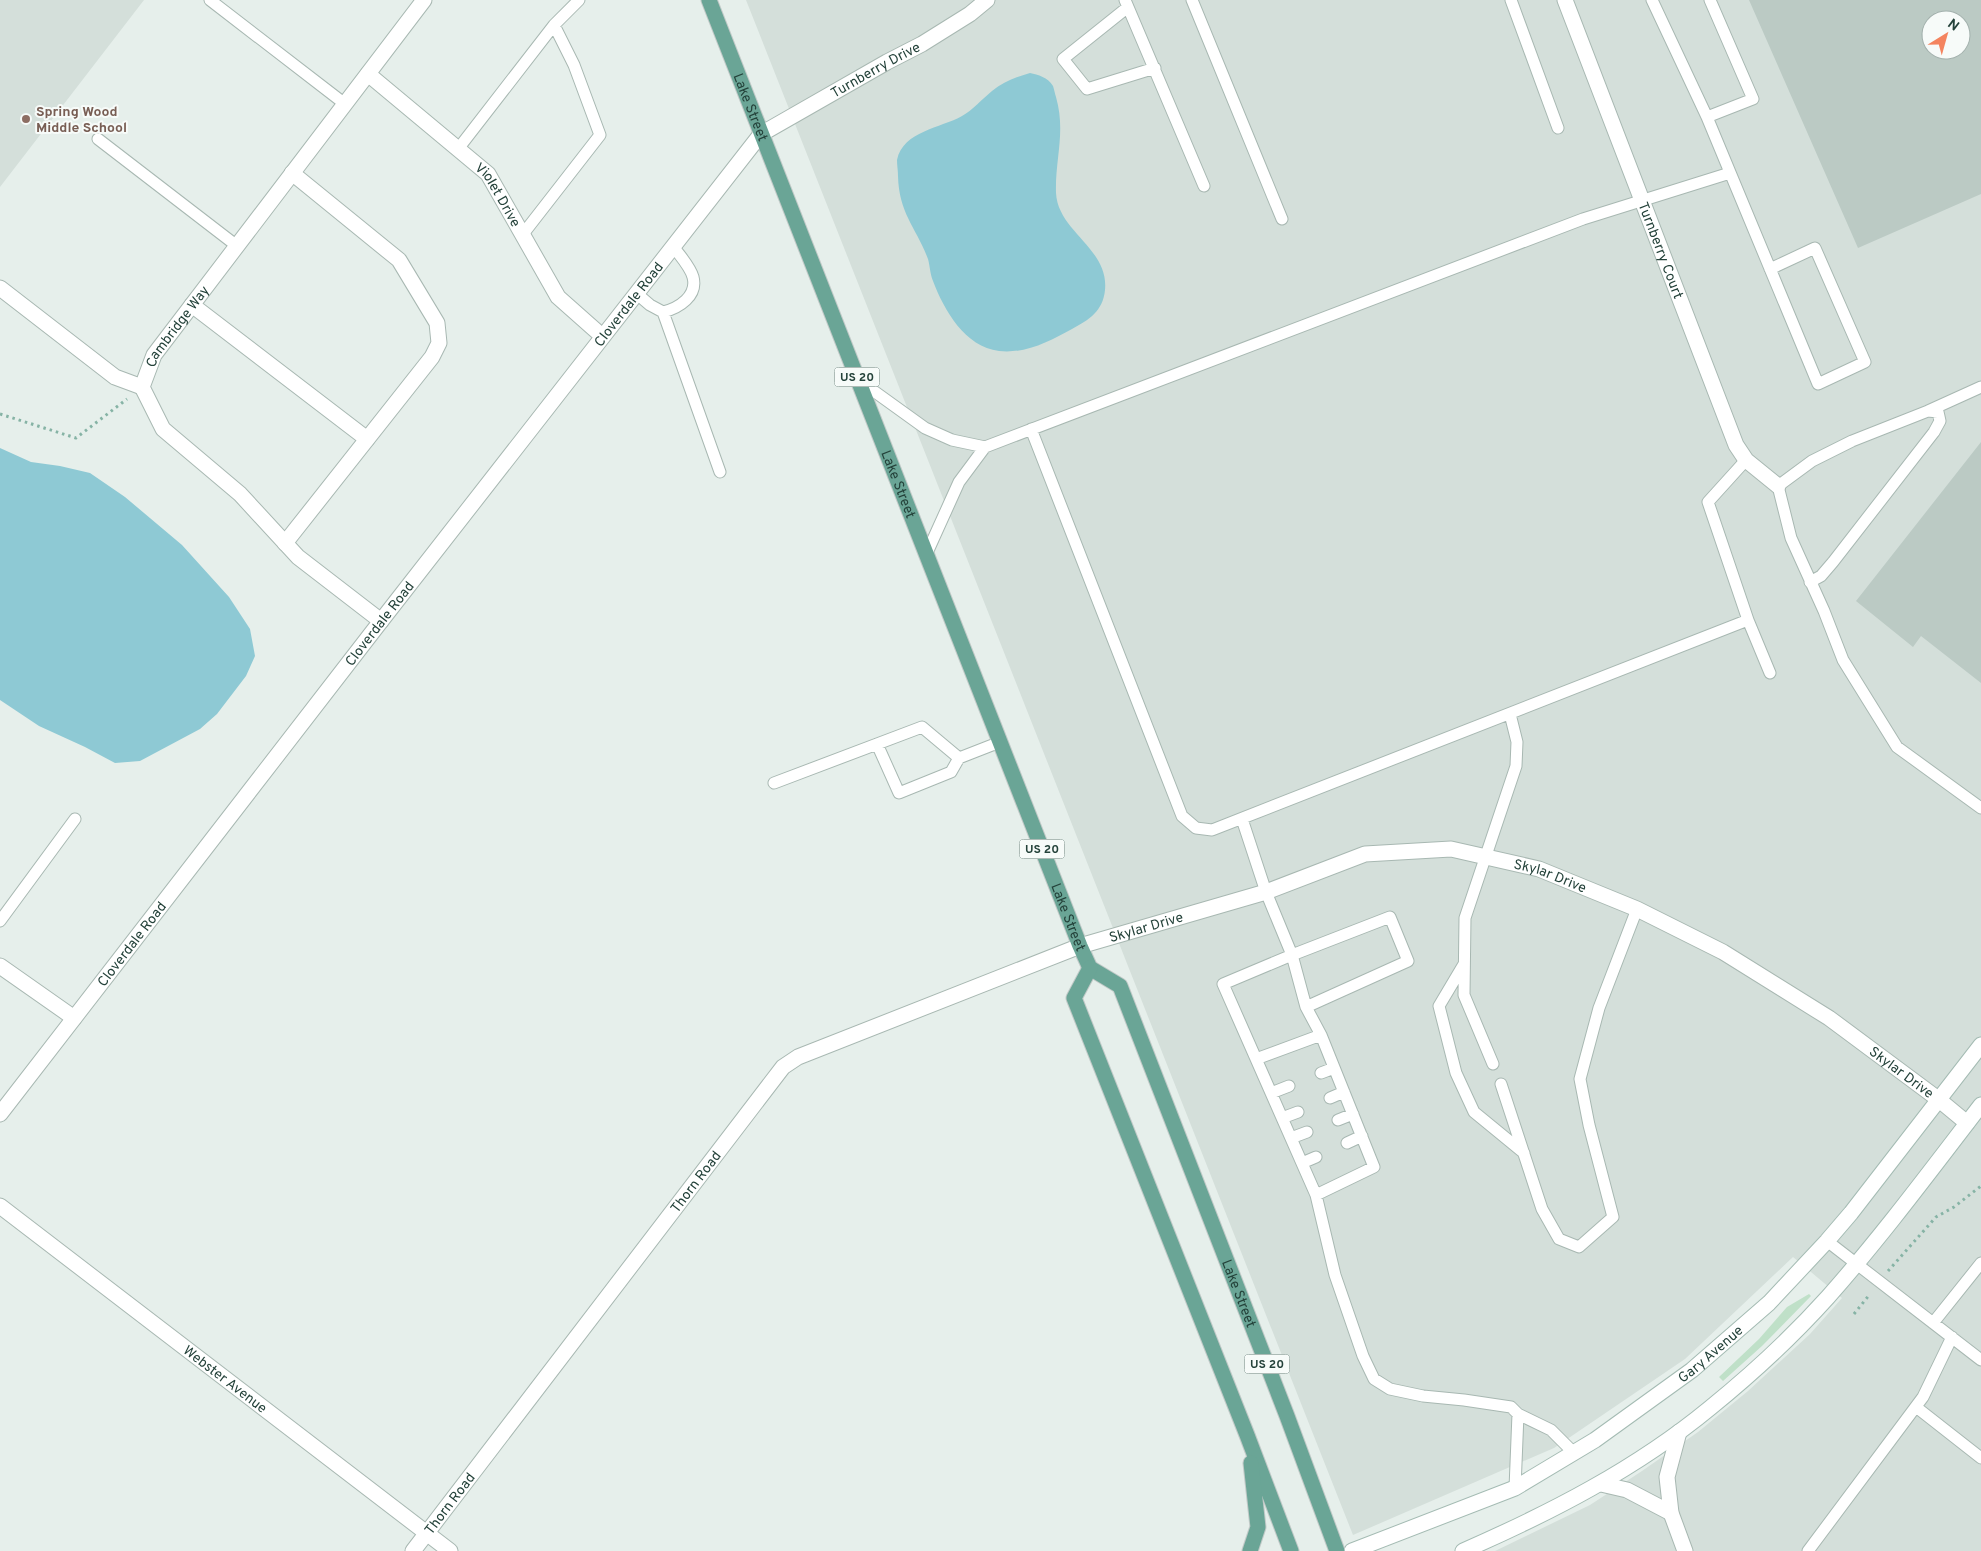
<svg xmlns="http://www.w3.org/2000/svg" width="1981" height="1551" viewBox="0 0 1981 1551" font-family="Overpass,sans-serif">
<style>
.built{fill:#d4dfda;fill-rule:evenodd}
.green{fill:#bfe0c8}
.water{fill:#8ec9d4}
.building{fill:#bbcac4;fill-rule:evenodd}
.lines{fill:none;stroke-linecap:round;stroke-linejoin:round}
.lane-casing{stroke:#a8b8b2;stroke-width:13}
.street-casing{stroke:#a8b8b2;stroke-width:17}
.secondary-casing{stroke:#a4bbb3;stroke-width:17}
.primary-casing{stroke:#c2cac8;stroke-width:17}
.path{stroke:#86b3a5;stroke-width:3;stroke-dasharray:2.5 4;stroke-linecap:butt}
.lane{stroke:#fff;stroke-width:11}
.street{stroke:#fff;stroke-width:15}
.secondary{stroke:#fff;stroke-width:15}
.primary{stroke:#6aa596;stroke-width:15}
.education-dot{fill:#8d6e63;stroke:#f7fbf9;stroke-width:2}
.labels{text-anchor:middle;stroke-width:4;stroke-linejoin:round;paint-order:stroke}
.shield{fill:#f7fbf9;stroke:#637a73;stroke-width:1}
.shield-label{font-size:12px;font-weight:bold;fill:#24423a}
.street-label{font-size:14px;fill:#24423a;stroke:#f7fbf9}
.education-label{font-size:14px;font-weight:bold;fill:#785e54;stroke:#f7fbf9;text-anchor:start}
</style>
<rect width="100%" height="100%" fill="#e6efeb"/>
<path class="built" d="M 0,0 L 144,0 L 0,187 Z
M 746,0 L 1981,0 L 1981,1551 L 1495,1551 L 1590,1505 L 1642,1471 L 1698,1432 L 1748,1391 L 1810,1334 L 1842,1298 L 1793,1257 L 1685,1359 L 1554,1448 L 1353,1535 ZM 1931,20 L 1961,20 L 1961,50 L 1931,50 Z"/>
<path class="green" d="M 1809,1294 L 1811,1296 L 1762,1346 L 1723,1381 L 1719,1377 L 1759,1339 L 1787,1307 Z"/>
<path class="water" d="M 1030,73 C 1038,75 1048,77 1053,86 C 1054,89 1055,94 1056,97 C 1066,132 1055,159 1056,193 C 1058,232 1109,248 1105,290 C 1103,311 1089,320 1072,329 C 1050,341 1026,354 999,351 C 965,347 944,310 933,281 C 930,274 930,266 928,259 C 916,227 899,214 898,176 C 898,171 897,165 897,160 C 903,131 941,128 962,116 C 973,110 982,99 992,91 C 1003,82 1016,77 1030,73 Z
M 0,448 L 31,462 L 60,466 L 90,473 L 125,497 L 182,545 L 229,597 L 250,629 L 255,656 L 246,676 L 217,714 L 200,729 L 140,761 L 115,763 L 85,747 L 39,726 L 0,700 Z"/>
<path class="building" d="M 1749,0 L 1981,0 L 1981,194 L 1858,248 ZM 1931,20 L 1961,20 L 1961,50 L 1931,50 Z
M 1981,442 L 1981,683 L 1921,636 L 1913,647 L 1856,601 Z"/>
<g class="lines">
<defs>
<path id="lane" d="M 210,0 L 345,104
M 1125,0 L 1204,186
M 1192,0 L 1282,219
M 1511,0 L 1558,128
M 1652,0 L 1707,117 L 1753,99 L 1710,0
M 1128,7 L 1063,59 L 1087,89 L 1155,68
M 554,25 L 579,0
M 1707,117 C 1744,206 1781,295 1818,384 L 1865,362 L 1815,248 L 1770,269
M 98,139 L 237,246
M 458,149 L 554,25 L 574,65 L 600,135 L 523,234
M 636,293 L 650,305 L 663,312 C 679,308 698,296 693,277 C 690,266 679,255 673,246
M 663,312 L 720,472
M 857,379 L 925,428 L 952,440 L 985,447 L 1583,219 L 1730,173
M 1928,411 L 1981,387
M 1031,429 L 1182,816 L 1196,828 L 1212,830 L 1748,620 L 1708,502 L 1746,460
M 926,555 L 959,482 L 985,447
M 1810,582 L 1821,576 L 1833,562 L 1934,432 L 1940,421 L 1938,412 L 1928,411 L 1852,441 L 1812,461 L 1778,486 L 1791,538 L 1824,611 L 1843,660 L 1897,747 L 1981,808
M 1748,620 L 1770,673
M 877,744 L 899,793 L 951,772 L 959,758
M 774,783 L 922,727 L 959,758 L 1000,742
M 1242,819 L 1266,892 L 1292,955 L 1223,984 L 1316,1195 L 1335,1275 L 1363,1356 L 1374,1379 L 1390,1389 L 1423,1396 L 1464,1400 L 1511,1407 L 1518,1414 L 1551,1430 L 1574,1453
M 0,921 L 75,819
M 1464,964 L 1439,1006 L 1456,1073 L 1474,1112 L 1524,1153
M 1306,1007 L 1292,955 L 1390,917 L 1408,961 L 1306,1007 L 1321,1035 L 1374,1167 L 1316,1195
M 1256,1059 L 1321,1035
M 1493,1064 L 1464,995 L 1465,918 L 1516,766 L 1517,742 L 1510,714
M 1321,1073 L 1334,1068
M 1501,1084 L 1542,1209 L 1559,1239 L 1579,1247 L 1613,1217 L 1589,1125 L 1580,1079 L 1599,1008 L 1637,909
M 1271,1093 L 1289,1086
M 1330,1098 L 1344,1092
M 1282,1118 L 1298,1112
M 1338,1120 L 1353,1114
M 1291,1138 L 1307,1132
M 1347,1143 L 1362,1136
M 1302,1163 L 1316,1157
M 1827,1241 L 1981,1360
M 1933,1323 L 1981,1263
M 1916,1407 L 1981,1458
M 1515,1488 L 1518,1414
M 1808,1551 L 1923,1397 L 1952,1337"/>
<g id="street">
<path id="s1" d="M 1565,0 L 1736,445 L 1746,460 L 1778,486"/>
<path id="s2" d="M 368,74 L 488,174 L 558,297 L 602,336"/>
<path d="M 0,288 L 115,377 L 142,387"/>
<path d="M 192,305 L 367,439"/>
<path d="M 285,543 L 432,357 L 439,343 L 437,323 L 399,260 L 292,173"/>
<path id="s3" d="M 381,621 L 298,557 L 240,494 L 163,429 L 142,387 L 154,355 L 424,0"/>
<path d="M 0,966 L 74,1018"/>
<path id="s4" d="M 0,1114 L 381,621 L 761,134 L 887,62 L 922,44 L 970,14 L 987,0"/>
<path id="s5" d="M 0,1206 L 450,1551"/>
<path d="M 1679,1432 L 1667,1477 L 1671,1513 L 1685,1551"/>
<path d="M 1601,1484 L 1627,1490 L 1671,1513"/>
<path id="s6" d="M 413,1551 L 783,1067 L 798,1057 L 1080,946 L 1266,892 L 1365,854 L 1451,849 L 1539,869 L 1637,909 L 1723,952 L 1829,1018 L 1938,1099 L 1967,1123"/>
</g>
<g id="secondary">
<path id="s7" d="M 1352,1551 L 1515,1488 L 1595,1440 L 1692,1370 L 1769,1303 L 1827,1241 L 1851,1213 L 1981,1045"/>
<path d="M 1463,1551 C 1550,1513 1636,1469 1710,1408 C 1752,1374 1792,1337 1828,1297 C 1882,1236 1931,1170 1981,1105"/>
</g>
<g id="primary">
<path id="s8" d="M 709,0 L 1080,946 L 1090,968 L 1120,986 L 1287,1416 L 1337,1551"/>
<path d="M 1090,968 L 1074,998 L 1247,1435 L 1291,1551"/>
<path d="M 1250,1551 L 1258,1527 L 1251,1463"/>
</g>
</defs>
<use href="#lane" class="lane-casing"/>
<use href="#street" class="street-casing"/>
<use href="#secondary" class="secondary-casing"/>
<use href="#primary" class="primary-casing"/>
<path class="path" d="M 0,414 L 76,438 L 127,399
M 1888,1271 L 1936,1217 L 1954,1207 L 1981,1186
M 1854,1314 L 1870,1294"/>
<use href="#lane" class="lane"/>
<use href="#street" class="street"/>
<use href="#secondary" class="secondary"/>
<use href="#primary" class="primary"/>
</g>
<circle class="education-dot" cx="26" cy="119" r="5"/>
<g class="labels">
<g class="shield">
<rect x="834.5" y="367.5" width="45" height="19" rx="4"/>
<rect x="1019.5" y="839.5" width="45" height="19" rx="4"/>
<rect x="1244.5" y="1354.5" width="45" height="19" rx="4"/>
</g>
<g class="shield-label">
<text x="857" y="381">US 20</text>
<text x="1042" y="853">US 20</text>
<text x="1267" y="1368">US 20</text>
</g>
<g class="street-label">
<text dy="5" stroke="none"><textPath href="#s4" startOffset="1372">Turnberry Drive</textPath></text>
<text dy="5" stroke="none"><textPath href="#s8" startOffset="115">Lake Street</textPath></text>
<text dy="5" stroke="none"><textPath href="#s2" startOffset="179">Violet Drive</textPath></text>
<text dy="5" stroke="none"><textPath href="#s1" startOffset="268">Turnberry Court</textPath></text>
<text dy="5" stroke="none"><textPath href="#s4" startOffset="1025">Cloverdale Road</textPath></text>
<text dy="5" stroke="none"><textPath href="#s3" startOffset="409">Cambridge Way</textPath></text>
<text dy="5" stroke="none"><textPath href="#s8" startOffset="520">Lake Street</textPath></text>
<text dy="5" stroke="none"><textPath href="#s4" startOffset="620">Cloverdale Road</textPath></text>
<text dy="5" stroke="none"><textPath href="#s6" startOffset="1419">Skylar Drive</textPath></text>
<text dy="5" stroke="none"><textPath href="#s8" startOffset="985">Lake Street</textPath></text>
<text dy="5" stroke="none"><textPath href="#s6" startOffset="999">Skylar Drive</textPath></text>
<text dy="5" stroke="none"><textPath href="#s4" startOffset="215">Cloverdale Road</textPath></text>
<text dy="5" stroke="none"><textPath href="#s6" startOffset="1824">Skylar Drive</textPath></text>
<text dy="5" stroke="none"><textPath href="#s6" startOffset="465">Thorn Road</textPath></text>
<text dy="5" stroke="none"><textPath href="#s8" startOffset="1405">Lake Street</textPath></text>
<text dy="5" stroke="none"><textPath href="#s7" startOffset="412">Gary Avenue</textPath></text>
<text dy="5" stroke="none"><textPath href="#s5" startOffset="284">Webster Avenue</textPath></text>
<text dy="5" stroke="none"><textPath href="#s6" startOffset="60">Thorn Road</textPath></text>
</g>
<g class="education-label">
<text x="36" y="116">Spring Wood<tspan x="36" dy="16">Middle School</tspan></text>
</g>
</g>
<g transform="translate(1946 35) rotate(37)"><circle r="24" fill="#f7fbf9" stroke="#a3b1ad"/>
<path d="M0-4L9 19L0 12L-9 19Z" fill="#f4845f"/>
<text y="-8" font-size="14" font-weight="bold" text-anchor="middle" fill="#24423a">N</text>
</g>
</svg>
